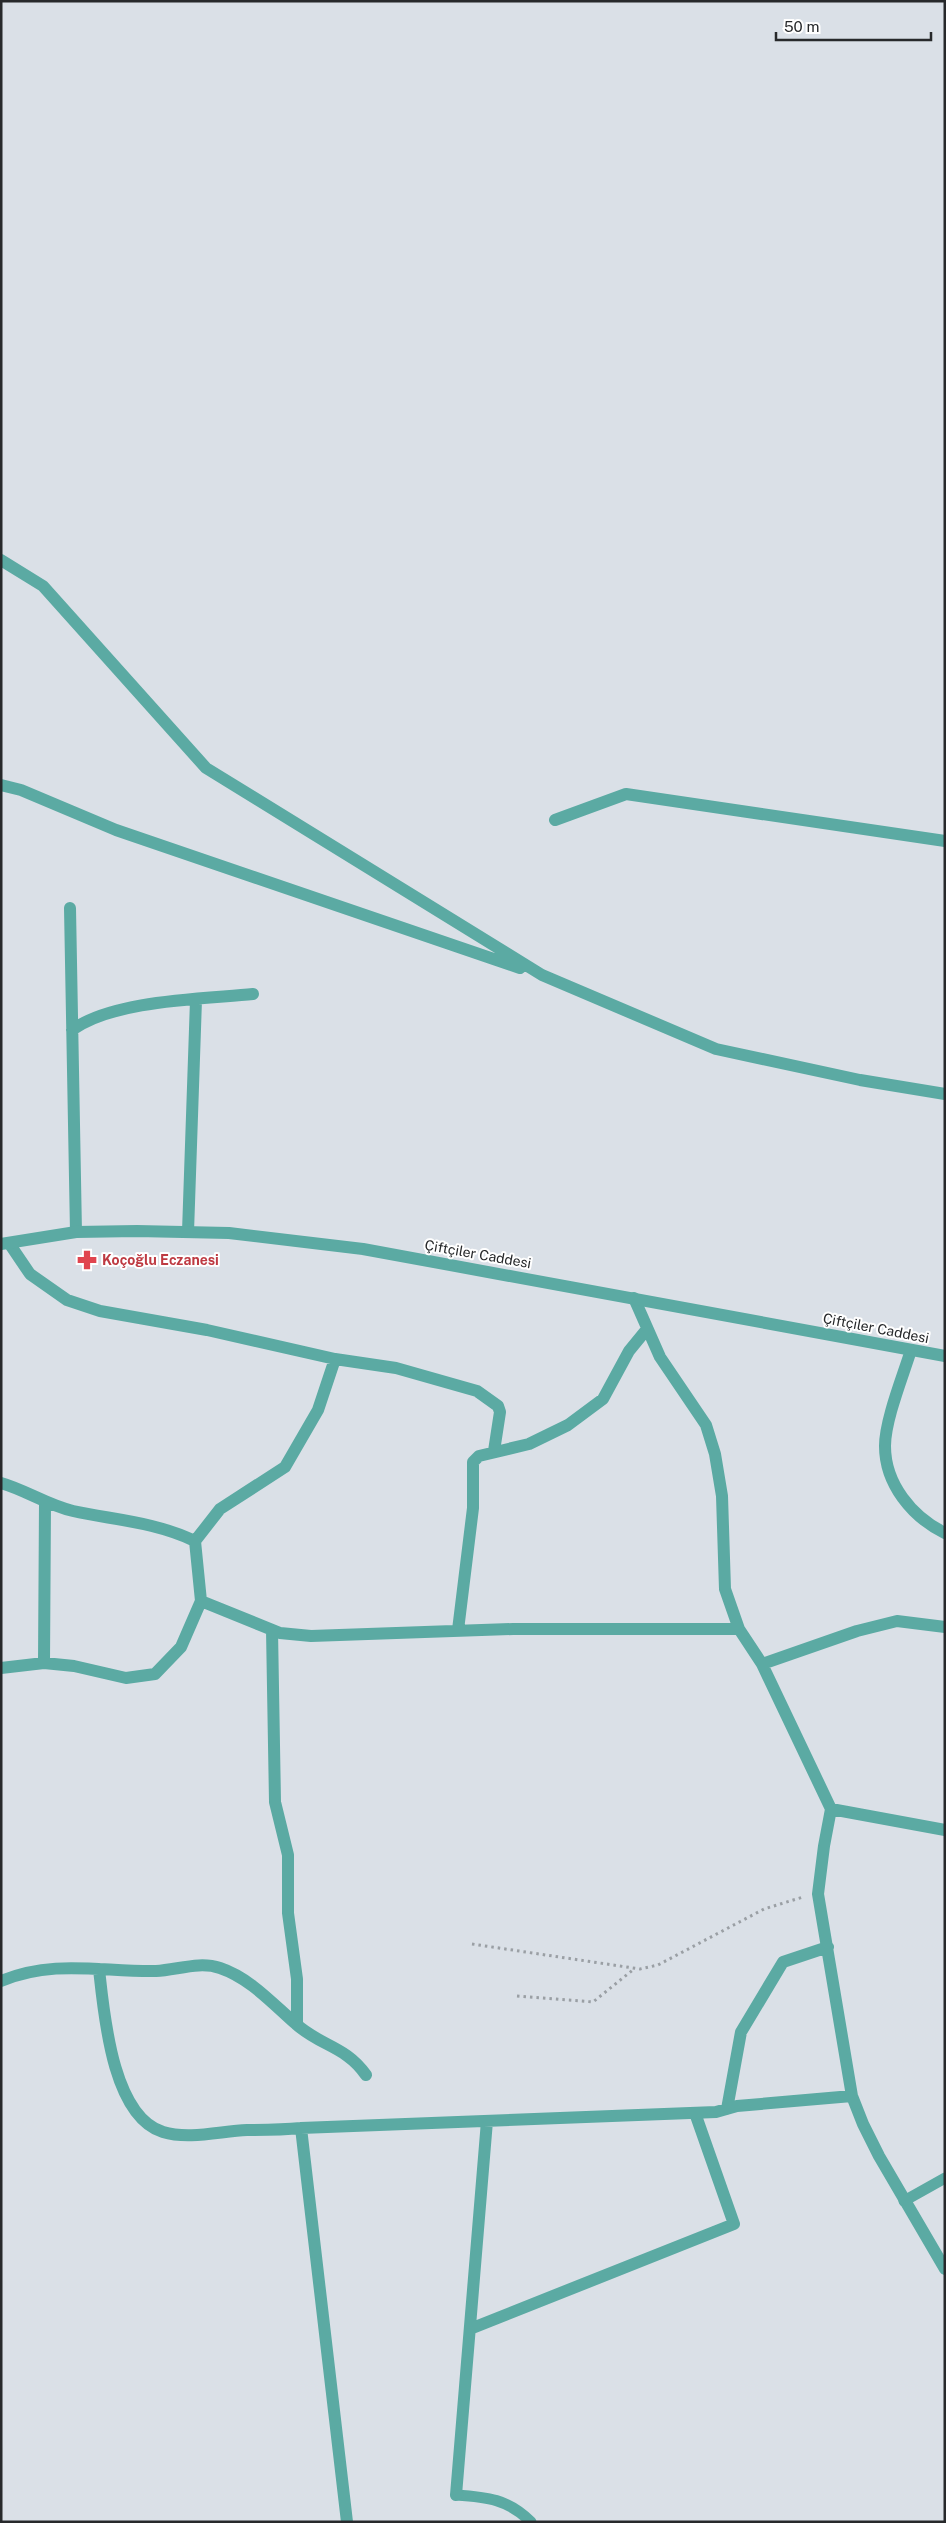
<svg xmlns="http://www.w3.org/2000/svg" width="946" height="2523" viewBox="0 0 946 2523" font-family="'Public Sans',sans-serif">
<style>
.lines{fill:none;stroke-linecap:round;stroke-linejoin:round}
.path{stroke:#9a9fa4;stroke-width:3;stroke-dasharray:2.5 4;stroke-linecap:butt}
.service{stroke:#5baaa3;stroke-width:11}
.minor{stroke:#5baaa3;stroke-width:12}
.tertiary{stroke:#5baaa3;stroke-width:12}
.labels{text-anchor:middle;stroke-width:4;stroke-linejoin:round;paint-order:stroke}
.street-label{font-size:14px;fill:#27292b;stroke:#fff}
.health-label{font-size:14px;font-weight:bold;fill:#be3a42;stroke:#fff;text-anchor:start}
</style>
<rect width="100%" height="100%" fill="#dae0e7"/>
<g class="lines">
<path class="path" d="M 472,1944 L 640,1969 L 658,1965 L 764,1909 L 803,1897
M 517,1996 L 593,2002 L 634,1969"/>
<path class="service" d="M 904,2201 L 945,2178
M 456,2495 C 487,2497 508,2499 531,2522"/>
<path class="minor" d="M 1,560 L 43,586 L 206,768 L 542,975 L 716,1049 L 860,1080 L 945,1094
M 1,785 L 21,790 L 116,830 L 520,968
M 555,820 L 626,794 L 945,841
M 70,908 L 76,1232
M 72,1030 C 113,1000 202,999 253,994
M 188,1232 L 196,1000
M 9,1243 L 30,1274 L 67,1300 L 100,1311 L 207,1330 L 335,1359 L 396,1368 L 477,1391 L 498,1406 L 500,1412 L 494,1451
M 634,1298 L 660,1357 L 706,1425 L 715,1454 L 722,1496 L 725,1589 L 739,1629 L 762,1664 L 831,1809 L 824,1846 L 818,1894 L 852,2096 L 863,2124 L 879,2156 L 945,2269
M 911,1350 C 903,1376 885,1420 885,1446 C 885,1484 912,1517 945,1533
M 1,1483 C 26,1490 47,1505 73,1511 C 115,1520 155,1522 195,1541 L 201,1601 L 280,1633 L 311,1636 L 513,1629 L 739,1629
M 195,1541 L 220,1509 L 285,1467 L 318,1410 L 335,1359
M 272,1630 L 275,1802 L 288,1855 L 288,1913 L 297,1979 L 297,2025
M 458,1630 L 473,1508 L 473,1462 L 479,1456 L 529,1444 L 568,1425 L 603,1399 L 629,1351 L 647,1329
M 44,1663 L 45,1503
M 762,1664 L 857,1631 L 897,1621 L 945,1627
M 1,1668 L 44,1663 L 74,1666 L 126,1678 L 155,1674 L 181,1647 L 201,1601
M 831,1809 L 945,1830
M 99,1969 C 104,2014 112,2116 163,2132 C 189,2140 221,2131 247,2130 C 266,2130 281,2130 301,2128 L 716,2112 L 737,2106 L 852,2096
M 1,1981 C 54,1959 101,1972 156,1971 C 177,1970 199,1961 220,1968 C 250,1978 273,2004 296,2024 C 320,2046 346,2046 366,2075
M 727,2109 L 741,2032 L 783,1962 L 828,1947
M 301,2128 L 347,2522
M 470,2329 L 734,2224 L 695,2113
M 456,2495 L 487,2121"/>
<path class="tertiary" d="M 1,1244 L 76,1232 L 137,1231 L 229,1233 L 363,1249 L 945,1356"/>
</g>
<defs>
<symbol id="pharmacy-bare" viewBox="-9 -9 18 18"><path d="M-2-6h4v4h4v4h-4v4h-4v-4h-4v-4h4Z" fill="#e0444e" stroke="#fff" stroke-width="2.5" paint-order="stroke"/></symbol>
</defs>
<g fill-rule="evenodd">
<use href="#pharmacy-bare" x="73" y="1246" width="28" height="28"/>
</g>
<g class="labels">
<g class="street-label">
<text transform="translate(478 1254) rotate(10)" y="5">Çiftçiler Caddesi</text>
<text transform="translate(876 1328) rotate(11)" y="5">Çiftçiler Caddesi</text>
</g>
<g class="health-label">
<text x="102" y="1265">Koçoğlu Eczanesi</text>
</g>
</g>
<rect width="946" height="2523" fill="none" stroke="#27292b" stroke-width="5"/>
<path d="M776 32v8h155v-8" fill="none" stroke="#27292b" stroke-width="2.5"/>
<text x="784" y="32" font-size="15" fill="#27292b" stroke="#ffffff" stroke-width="4" paint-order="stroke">50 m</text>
</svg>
